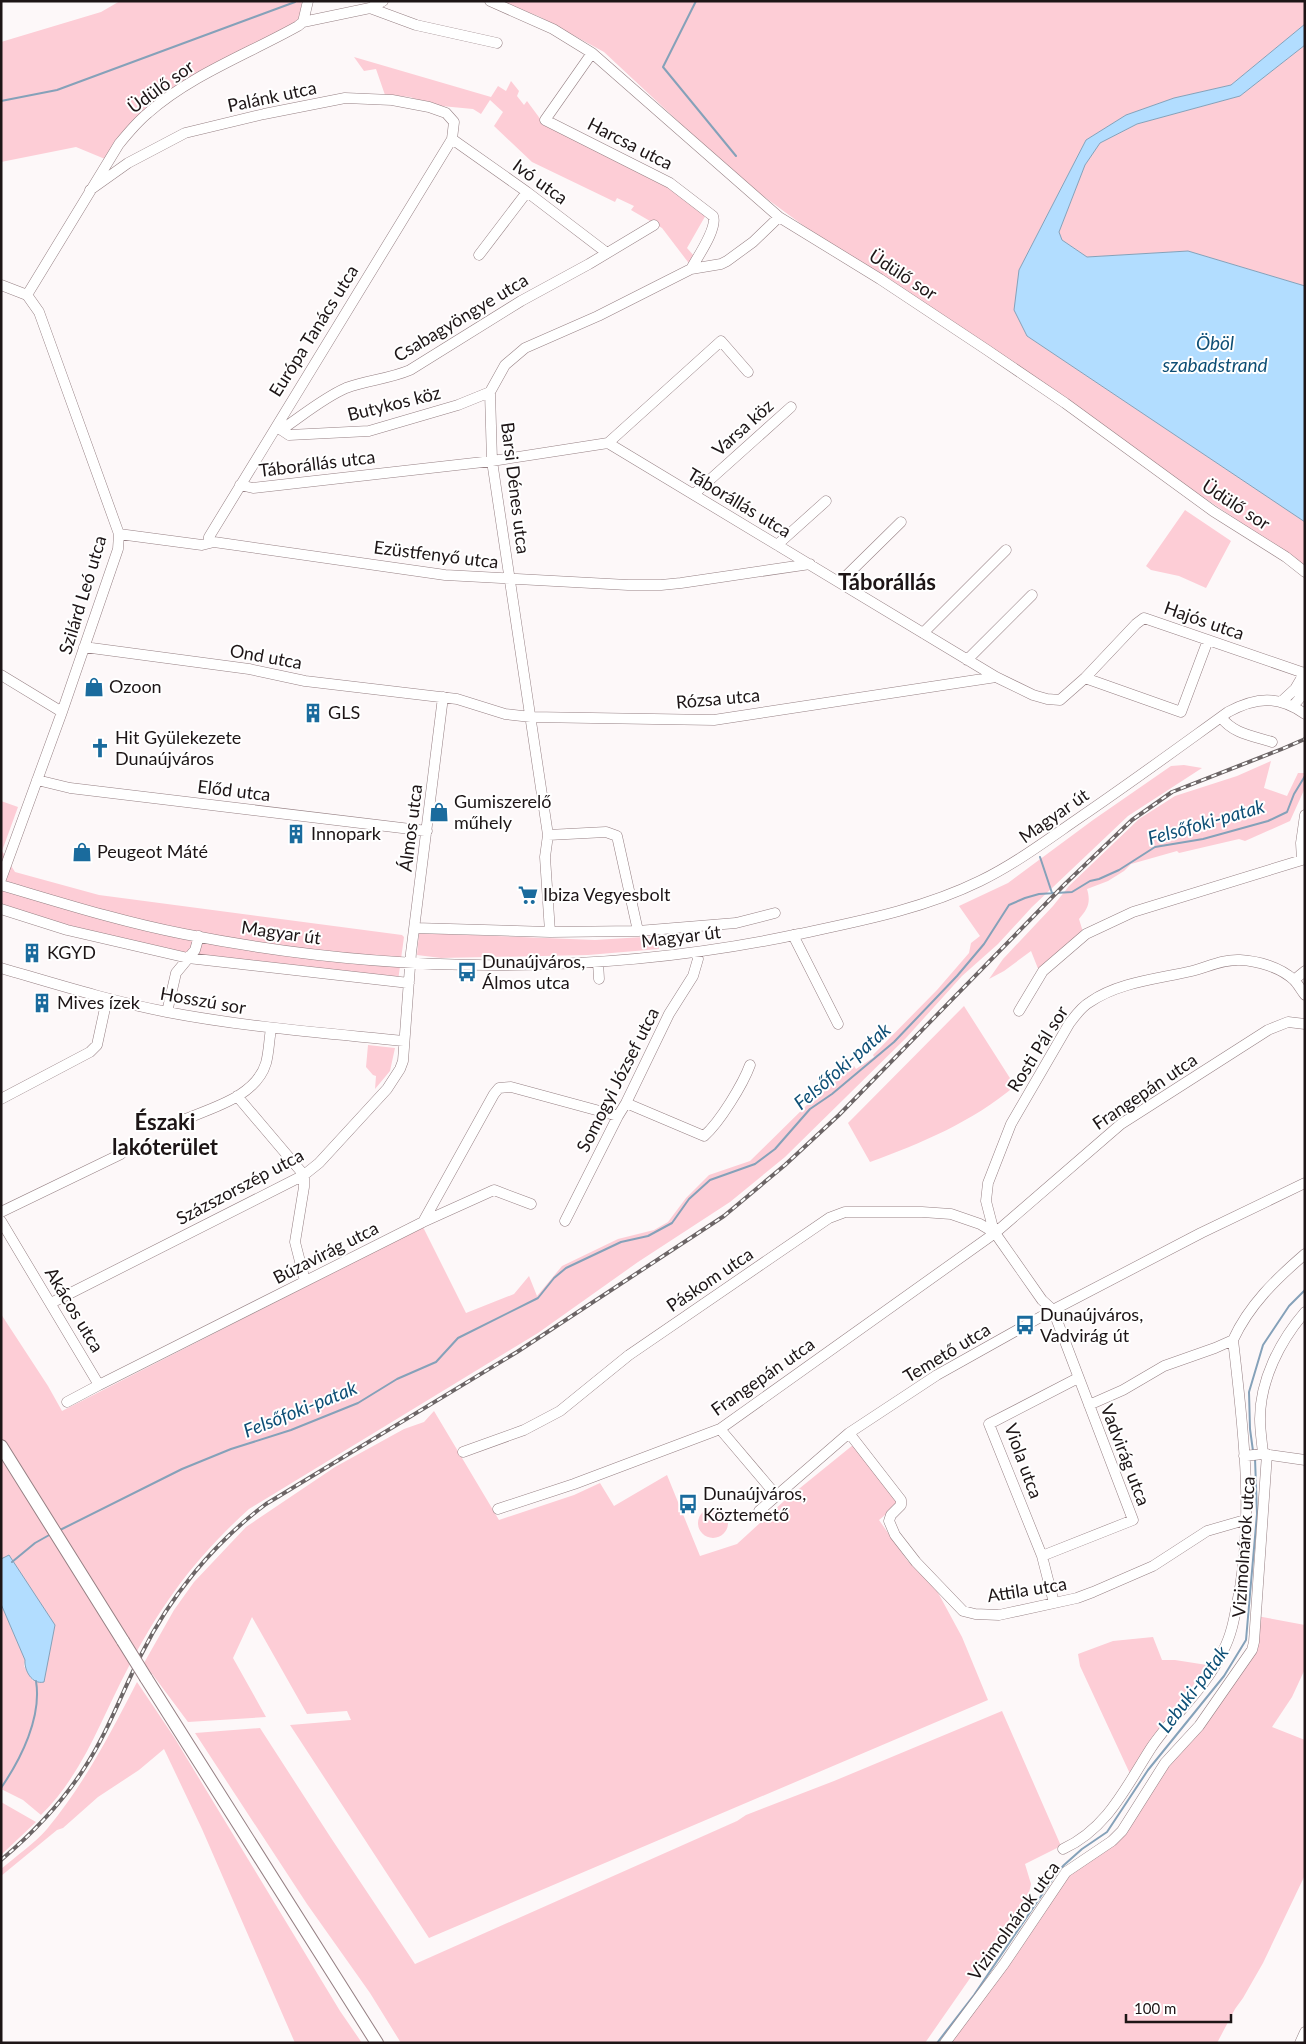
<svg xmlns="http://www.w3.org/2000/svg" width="1306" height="2044" viewBox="0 0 1306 2044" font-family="Lato,sans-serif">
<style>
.green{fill:#fdcdd6}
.water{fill:#b2ddff;stroke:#85a1b9}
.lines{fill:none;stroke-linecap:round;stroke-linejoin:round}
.stream{stroke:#85a1b9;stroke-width:2}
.minor-casing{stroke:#968084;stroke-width:11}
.major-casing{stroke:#968084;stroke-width:14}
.minor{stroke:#fff;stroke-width:10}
.major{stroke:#fff;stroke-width:12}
.rail-casing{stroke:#6c6566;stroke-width:4}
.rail{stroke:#fff;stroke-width:2;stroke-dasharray:5.5;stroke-linecap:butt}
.major-bridge-casing{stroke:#968084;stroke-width:14;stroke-linecap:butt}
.major-bridge{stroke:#fff;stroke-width:12}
.labels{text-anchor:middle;stroke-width:4;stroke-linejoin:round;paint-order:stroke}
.street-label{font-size:18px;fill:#1d1516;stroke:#fff}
.poi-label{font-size:18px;fill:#1d1516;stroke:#fff;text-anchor:start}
.water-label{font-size:19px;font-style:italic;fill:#0e4f76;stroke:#fff}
.district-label{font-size:22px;font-weight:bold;fill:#1d1516;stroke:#fff}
</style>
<rect width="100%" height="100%" fill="#fdf8f9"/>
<path class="green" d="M 120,1 L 302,1 L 300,21 L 148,112 L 105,159 L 76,147 L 1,162 L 1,42 L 101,12 Z
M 498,1 L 1305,1 L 1305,24 L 1231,85 L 1174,98 L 1126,115 L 1086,140 L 1019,270 L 1027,336 L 1305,522 L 1305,566 L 819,237 L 741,180 L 604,52 L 538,16 Z
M 1305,45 L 1305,286 L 1188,251 L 1087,257 L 1062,240 L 1059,232 L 1085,165 L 1100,143 L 1137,124 L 1240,96 Z
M 354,57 L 491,97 L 498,86 L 506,91 L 511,81 L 519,91 L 517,96 L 524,105 L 527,101 L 541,120 L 668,184 L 707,213 L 687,248 L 695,257 L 691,266 L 662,228 L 631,210 L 634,206 L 617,198 L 615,202 L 532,162 L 494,126 L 503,112 L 490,100 L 481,114 L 473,109 L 431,105 L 410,97 L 385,95 L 376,69 L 364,71 Z
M 1185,510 L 1231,541 L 1206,588 L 1179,576 L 1151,570 L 1146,566 Z
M 1271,761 L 1264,788 L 1287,796 L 1298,773 L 1305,773 L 1305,788 L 1290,821 L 1245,841 L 1239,839 L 1179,853 L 1177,851 L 1131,864 L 1124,871 L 1108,881 L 1087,889 C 1091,902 1088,909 1079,919 L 1083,932 L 1039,971 L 1031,951 L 1004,971 L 989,979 L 1003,959 L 1053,906 L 1069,886 L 1139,819 L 1175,796 L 1237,776 Z
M 1184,765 L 1202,768 L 1128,816 L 1032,907 L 998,944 L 962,976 L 906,1038 L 785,1157 L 730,1202 L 638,1262 L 538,1333 L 249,1509 C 194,1559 162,1603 128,1668 C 101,1719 83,1774 41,1815 L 23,1800 L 1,1789 L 1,1604 L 25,1660 L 24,1666 L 33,1681 L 55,1625 L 9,1556 L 1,1559 L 1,1314 L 48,1386 L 62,1411 L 423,1227 L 466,1313 L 514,1294 L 529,1276 L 537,1296 L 562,1266 L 618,1239 L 654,1230 L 668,1222 L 686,1198 L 709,1175 L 750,1161 L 810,1102 L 854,1066 L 856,1069 L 874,1057 L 873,1055 L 937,990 L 969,953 L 971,943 L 980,936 L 959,906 L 1008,883 L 1093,820 L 1171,766 Z
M 1,801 L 18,807 L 2,851 L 15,872 L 99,895 L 402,935 L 404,937 L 398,981 L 189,959 L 100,936 L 1,906 Z
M 419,933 L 595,940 L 659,936 L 659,949 L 588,955 L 441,958 L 417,955 Z
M 964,1006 L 1015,1086 C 972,1122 922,1143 870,1162 L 848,1123 Z
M 368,1045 L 395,1048 L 390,1071 L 375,1089 L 376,1076 L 373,1075 L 366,1067 Z
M 434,1411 L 499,1520 L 574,1495 L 600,1483 L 614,1506 L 667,1475 L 700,1556 L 737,1544 L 784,1501 L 853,1445 L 898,1501 L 896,1506 L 879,1520 L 907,1560 L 936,1589 L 962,1637 L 988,1700 L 429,1938 L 290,1725 L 351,1720 L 347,1711 L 307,1714 L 252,1617 L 233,1658 L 266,1717 L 188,1722 L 144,1663 L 174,1610 L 194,1582 L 246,1527 L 335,1467 L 404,1429 L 424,1422 Z
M698 1523a15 15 0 1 1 30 0a15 15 0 1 1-30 0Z
M 1257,1616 L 1305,1625 L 1305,1669 L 1292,1697 L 1272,1727 L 1305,1740 L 1305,1875 L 1263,1963 L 1243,1998 L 1235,2009 L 1217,2043 L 947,2043 L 1065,1876 L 1115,1842 L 1168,1761 L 1257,1648 Z
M 1153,1637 L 1162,1660 L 1175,1660 L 1207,1665 L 1131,1776 L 1080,1666 L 1078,1654 L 1113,1641 Z
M 137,1682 L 174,1737 L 340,2011 L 362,2043 L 295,2043 L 202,1829 L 164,1749 L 139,1770 L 98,1797 L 63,1828 L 57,1830 L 1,1876 L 1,1869 C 16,1856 34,1844 47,1829 C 85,1783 110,1734 137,1682 Z
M 1002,1711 L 1061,1846 L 1025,1864 L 1031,1884 L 1029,1893 L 1000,1932 L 982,1961 L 925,2043 L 401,2043 L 370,1993 L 307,1904 L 195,1733 L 260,1728 L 331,1838 L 415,1964 L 737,1821 L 746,1815 L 834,1781 Z
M 1,1802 L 36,1822 L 1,1855 Z"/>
<path class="water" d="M 1305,24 L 1305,45 L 1240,96 L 1137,124 L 1100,143 L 1085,165 L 1059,232 L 1062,240 L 1087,257 L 1188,251 L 1305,286 L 1305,522 L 1027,336 L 1014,310 L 1019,270 L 1086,140 L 1126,115 L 1174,98 L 1231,85 Z
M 9,1555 L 55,1625 L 44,1682 C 32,1685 24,1670 25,1660 L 1,1604 L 1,1559 Z"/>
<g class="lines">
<path class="stream" d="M 696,1 L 663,67 L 736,156
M 1,101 L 57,90 L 295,2
M 1040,857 L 1052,893
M 1253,1451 L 1250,1429 L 1249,1392 L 1263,1345 L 1289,1306 L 1305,1290
M 60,1530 L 182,1469 L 231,1449 L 291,1430 L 358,1403 L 397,1379 L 436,1362 L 458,1338 L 538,1298 L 554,1278 L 566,1268 L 621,1242 L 648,1236 L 672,1223 L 689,1199 L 710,1180 L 755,1164 L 775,1149 L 810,1109 L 832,1094 L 894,1042 L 957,976 L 984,944 L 1009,905 L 1025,898 L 1039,894 L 1072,892 L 1090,881 L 1099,879 L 1119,870 L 1155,847 L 1203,839 L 1268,821 L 1287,812 L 1294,794 L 1305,776
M 12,1562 L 35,1543 L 51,1534
M 1,1788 C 21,1759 42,1717 36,1681
M 937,2043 L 974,1995 L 1056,1874 L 1064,1865 L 1082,1849 L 1107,1832 L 1148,1770 L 1224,1676 L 1246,1640 L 1257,1514 L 1255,1458"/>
<defs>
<path id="minor" d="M 490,1 L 553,29 L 592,53 L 779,217 L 880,279 L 987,350 L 1065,403 L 1213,511 L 1286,557 L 1305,572
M 370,8 L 416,25 L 497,43
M 303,22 L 370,8 L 383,1
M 592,53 L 545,120 L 670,183 L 713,216 C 718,228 698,256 691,269
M 452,139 L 527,192 L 607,253
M 90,190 L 128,163 L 185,133 L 264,114 L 345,98 L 392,100 L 429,107 L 446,113 L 454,122 L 452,139 L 209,537 L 208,543
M 479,255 L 527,192
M 1,285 L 27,295 L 39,312 L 119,534 L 118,549 L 62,712 L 1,879
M 27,295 L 119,144 C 128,133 137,122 148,113 C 191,75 248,54 298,26 L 303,22 L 308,1
M 277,427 L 289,435 L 369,431 L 458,405 L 490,392
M 281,430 C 302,416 323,398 346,388 C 367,380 389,379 410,370 L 521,301 L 589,264 L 654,225
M 608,443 L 721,341 L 748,372
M 240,485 L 253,488 L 492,461 L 608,443 L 996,677 L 1033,695 L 1047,699 L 1060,700 L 1085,678 L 1136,624 L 1144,618 L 1304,673
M 694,494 L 791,407
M 119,534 L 202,545 L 214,542 L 445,575 L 628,585 L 661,585 L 681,583 L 810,564
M 777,545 L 826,501
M 840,582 L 901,522
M 923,633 L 1006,550
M 84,647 L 249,669 L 305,681 L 457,699 L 505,714 L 531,717 L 714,720 L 996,677
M 967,660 L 1032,595
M 1,675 L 62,712
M 1085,678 L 1181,712 L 1208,640
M 1282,701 L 1295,689 L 1305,672
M 1293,706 L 1300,698 L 1303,679
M 1221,717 C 1233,734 1254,736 1272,742
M 37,780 L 70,788 L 427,831
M 548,835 L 606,832 L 617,836 L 638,931
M 1,885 C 62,903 122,922 184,934 C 386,974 597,977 799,934 C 860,921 923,909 980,881 C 1015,864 1047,840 1079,818 C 1129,784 1178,748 1228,712 C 1256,697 1278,695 1305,714
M 1,909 L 67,930 L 188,958 L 409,983
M 415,928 L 550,932 L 638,931 L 736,923 L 775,913
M 550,932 L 545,857 L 548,835 L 492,461 L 490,392 L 505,365 L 525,348 L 598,316 L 691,269 L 721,264 L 727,261 L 753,242 L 779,217
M 793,935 L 838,1024
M 598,962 L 599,979
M 1,968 C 56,984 110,1001 167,1012 C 245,1027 325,1033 404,1041
M 1294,980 L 1305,971
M 1019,1011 L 1043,971 L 1086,934 L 1133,912 L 1302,860 L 1301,843 L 1305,815
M 167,1012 L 176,973 L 195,950 L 199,936
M 237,1096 L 304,1175 L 304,1187 L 295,1242 L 305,1281
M 1,1099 L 90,1052 L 97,1045 L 107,999
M 626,1103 L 704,1136 C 720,1122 743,1084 750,1065
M 183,1120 C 211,1108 256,1097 266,1063 C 269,1052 269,1040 271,1029
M 1,1212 L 121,1154
M 1,1221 L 99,1385 L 67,1402
M 565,1221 L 618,1116 L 626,1103 L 669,1014 L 693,976 L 698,959 L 696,953
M 423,1222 L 494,1190 L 531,1204
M 994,1232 L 986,1201 L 988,1183 L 1011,1124 L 1069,1024 C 1075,1016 1081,1007 1090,1002 C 1119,982 1158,979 1192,971 C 1208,967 1223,959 1240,960 C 1258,961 1280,967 1294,980 C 1298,984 1301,990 1305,995
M 51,1303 L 304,1175 L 319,1163 L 387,1089 L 400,1069 L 403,1061 L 411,953 L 443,697
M 99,1385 L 423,1222 L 494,1094 L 499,1088 L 511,1087 L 618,1116
M 1089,1405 L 1123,1390 L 1164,1366 L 1215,1348 L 1233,1340
M 720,1429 L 776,1495
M 849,1433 L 901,1500 L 901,1505 L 891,1515 L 889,1521 L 895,1535 L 916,1562 L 963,1611 L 975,1614 L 999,1615 L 1077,1598 L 1093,1592 L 1153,1566 L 1207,1531 L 1245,1520
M 463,1452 L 524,1430 L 560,1411 L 629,1355 L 829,1218 L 845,1212 L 922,1212 L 951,1214 L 980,1224 L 995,1233 L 1042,1300 L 1053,1310 L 1133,1520 L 1042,1556
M 1263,1454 C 1262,1442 1260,1430 1260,1419 C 1260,1380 1280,1341 1305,1312
M 1244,1456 L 1263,1454 L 1305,1460
M 498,1509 L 574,1484 L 720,1429 L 995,1233 L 1121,1124 L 1268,1030 L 1288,1022 L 1305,1024
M 759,1511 L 849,1433 L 937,1375 L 1053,1310 L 1201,1233 L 1305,1183
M 1054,1603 L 1042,1556 L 989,1424 L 1078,1378
M 1063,1849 C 1107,1829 1126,1787 1151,1748 C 1173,1715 1206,1688 1223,1651 C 1231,1636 1234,1620 1237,1604 C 1255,1518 1243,1426 1233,1340 C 1249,1305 1276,1279 1305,1254
M 945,2043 L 1004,1964 L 1066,1872 L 1112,1841 L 1122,1831 L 1165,1763 L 1199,1726 L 1252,1650 L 1254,1642 L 1267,1454
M 1300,2043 L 1305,2032"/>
<path id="major" d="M 1,1446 L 123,1641
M 146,1678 L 377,2043"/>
</defs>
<use href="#minor" class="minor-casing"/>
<use href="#major" class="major-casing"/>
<use href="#minor" class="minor"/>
<use href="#major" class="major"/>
<defs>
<path id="rail" d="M 1,1860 C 33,1833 62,1803 85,1767 C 108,1732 122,1692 141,1655 C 170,1596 214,1543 266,1504 L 517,1352 L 724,1216 L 785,1165 L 839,1115 L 1065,884 L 1132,820 L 1172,792 L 1282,749 L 1305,739"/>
</defs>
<use href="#rail" class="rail-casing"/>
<use href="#rail" class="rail"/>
<defs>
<path id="major-bridge" d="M 123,1641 L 146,1678"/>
</defs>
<use href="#major-bridge" class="major-bridge-casing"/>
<use href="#major-bridge" class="major-bridge"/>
</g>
<defs>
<symbol id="shop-bare" viewBox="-9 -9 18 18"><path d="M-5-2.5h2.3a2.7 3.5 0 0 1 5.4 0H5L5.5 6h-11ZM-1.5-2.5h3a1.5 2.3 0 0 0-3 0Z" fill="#1a6b9d" stroke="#fff" stroke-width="2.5" paint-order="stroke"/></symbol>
<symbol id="building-bare" viewBox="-9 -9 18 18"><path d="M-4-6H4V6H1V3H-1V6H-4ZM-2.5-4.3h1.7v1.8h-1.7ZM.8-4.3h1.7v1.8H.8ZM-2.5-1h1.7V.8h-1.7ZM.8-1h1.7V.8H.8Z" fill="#1a6b9d" stroke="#fff" stroke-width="2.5" paint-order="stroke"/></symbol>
<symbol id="church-bare" viewBox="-9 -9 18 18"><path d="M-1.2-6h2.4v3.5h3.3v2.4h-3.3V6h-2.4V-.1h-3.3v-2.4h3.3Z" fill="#1a6b9d" stroke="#fff" stroke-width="2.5" paint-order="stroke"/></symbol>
<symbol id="supermarket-bare" viewBox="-9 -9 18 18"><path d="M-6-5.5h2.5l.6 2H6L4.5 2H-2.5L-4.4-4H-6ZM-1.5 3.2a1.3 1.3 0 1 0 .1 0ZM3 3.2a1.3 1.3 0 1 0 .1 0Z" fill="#1a6b9d" stroke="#fff" stroke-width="2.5" paint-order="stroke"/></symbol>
<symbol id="bus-bare" viewBox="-9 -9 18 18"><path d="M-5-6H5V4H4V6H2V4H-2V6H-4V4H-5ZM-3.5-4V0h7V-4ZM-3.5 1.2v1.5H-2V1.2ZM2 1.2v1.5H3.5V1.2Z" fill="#1a6b9d" stroke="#fff" stroke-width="2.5" paint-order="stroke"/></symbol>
</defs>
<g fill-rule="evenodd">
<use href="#shop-bare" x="80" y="673" width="28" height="28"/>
<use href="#building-bare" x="299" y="699" width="28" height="28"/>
<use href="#church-bare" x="86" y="734" width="28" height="28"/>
<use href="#shop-bare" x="425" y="798" width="28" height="28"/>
<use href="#building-bare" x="282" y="820" width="28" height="28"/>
<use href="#shop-bare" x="68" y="838" width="28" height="28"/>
<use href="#supermarket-bare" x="514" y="881" width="28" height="28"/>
<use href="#building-bare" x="18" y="939" width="28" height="28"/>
<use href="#bus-bare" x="453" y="958" width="28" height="28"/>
<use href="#building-bare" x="28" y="989" width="28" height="28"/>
<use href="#bus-bare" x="1011" y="1311" width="28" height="28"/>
<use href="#bus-bare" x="674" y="1490" width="28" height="28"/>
</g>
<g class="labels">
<g class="street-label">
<text transform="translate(161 87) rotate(-36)" y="6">Üdülő sor</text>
<text transform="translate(272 97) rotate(-12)" y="6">Palánk utca</text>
<text transform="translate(630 144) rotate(27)" y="6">Harcsa utca</text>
<text transform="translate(540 182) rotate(36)" y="6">Ivó utca</text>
<text transform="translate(903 275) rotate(33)" y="6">Üdülő sor</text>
<text transform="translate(461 318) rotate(-31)" y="6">Csabagyöngye utca</text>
<text transform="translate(314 331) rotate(-58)" y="6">Európa Tanács utca</text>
<text transform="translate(394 404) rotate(-14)" y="6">Butykos köz</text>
<text transform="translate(743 428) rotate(-42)" y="6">Varsa köz</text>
<text transform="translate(317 464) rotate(-7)" y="6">Táborállás utca</text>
<text transform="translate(515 488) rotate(83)" y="6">Barsi Dénes utca</text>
<text transform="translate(739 503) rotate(31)" y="6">Táborállás utca</text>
<text transform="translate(1236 505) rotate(33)" y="6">Üdülő sor</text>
<text transform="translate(436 555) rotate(7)" y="6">Ezüstfenyő utca</text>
<text transform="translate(83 595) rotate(-73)" y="6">Szilárd Leó utca</text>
<text transform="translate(1204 621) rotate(19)" y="6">Hajós utca</text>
<text transform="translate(266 657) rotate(10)" y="6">Ond utca</text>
<text transform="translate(718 699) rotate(-5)" y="6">Rózsa utca</text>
<text transform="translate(234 791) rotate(7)" y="6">Előd utca</text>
<text transform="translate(1054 816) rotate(-35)" y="6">Magyar út</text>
<text transform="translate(411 828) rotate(-83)" y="6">Álmos utca</text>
<text transform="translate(281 933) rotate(8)" y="6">Magyar út</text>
<text transform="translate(681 937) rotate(-7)" y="6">Magyar út</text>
<text transform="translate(203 1001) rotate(10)" y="6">Hosszú sor</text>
<text transform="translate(1038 1049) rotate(-58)" y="6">Rosti Pál sor</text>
<text transform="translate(618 1080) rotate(-63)" y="6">Somogyi József utca</text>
<text transform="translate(1145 1092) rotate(-34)" y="6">Frangepán utca</text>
<text transform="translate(240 1187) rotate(-28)" y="6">Százszorszép utca</text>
<text transform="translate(326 1253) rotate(-27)" y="6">Búzavirág utca</text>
<text transform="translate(710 1280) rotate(-34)" y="6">Páskom utca</text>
<text transform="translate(74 1310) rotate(59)" y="6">Akácos utca</text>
<text transform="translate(947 1353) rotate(-31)" y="6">Temető utca</text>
<text transform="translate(763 1377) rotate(-35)" y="6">Frangepán utca</text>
<text transform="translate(1125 1455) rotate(69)" y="6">Vadvirág utca</text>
<text transform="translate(1023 1461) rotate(70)" y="6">Viola utca</text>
<text transform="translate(1244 1547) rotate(-86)" y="6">Vizimolnárok utca</text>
<text transform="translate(1027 1590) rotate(-9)" y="6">Attila utca</text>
<text transform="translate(1014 1921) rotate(-54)" y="6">Vizimolnárok utca</text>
</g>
<g class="poi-label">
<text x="109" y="693">Ozoon</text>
<text x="328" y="719">GLS</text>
<text x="115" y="744">Hit Gyülekezete<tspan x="115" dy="21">Dunaújváros</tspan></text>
<text x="454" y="808">Gumiszerelő<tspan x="454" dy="21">műhely</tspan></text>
<text x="311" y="840">Innopark</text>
<text x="97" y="858">Peugeot Máté</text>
<text x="543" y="901">Ibiza Vegyesbolt</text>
<text x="47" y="959">KGYD</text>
<text x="482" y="968">Dunaújváros,<tspan x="482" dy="21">Álmos utca</tspan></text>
<text x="57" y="1009">Mives ízek</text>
<text x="1040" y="1321">Dunaújváros,<tspan x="1040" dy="21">Vadvirág út</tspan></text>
<text x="703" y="1500">Dunaújváros,<tspan x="703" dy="21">Köztemető</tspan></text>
</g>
<g class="water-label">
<text x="1215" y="350">Öböl<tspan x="1215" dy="22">szabadstrand</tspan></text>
<text transform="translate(1206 822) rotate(-16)" y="7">Felsőfoki-patak</text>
<text transform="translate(842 1066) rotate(-41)" y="7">Felsőfoki-patak</text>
<text transform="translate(300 1409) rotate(-22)" y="7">Felsőfoki-patak</text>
<text transform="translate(1193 1689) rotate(-53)" y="7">Lebuki-patak</text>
</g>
<g class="district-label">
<text x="887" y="590">Táborállás</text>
<text x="165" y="1130">Északi<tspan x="165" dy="25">lakóterület</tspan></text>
</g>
</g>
<rect width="1306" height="2044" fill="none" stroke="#1d1516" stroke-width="5"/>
<path d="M1126 2014v8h105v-8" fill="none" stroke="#1d1516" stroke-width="2.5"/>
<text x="1134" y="2014" font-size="15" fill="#1d1516" stroke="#ffffff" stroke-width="4" paint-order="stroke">100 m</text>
</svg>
